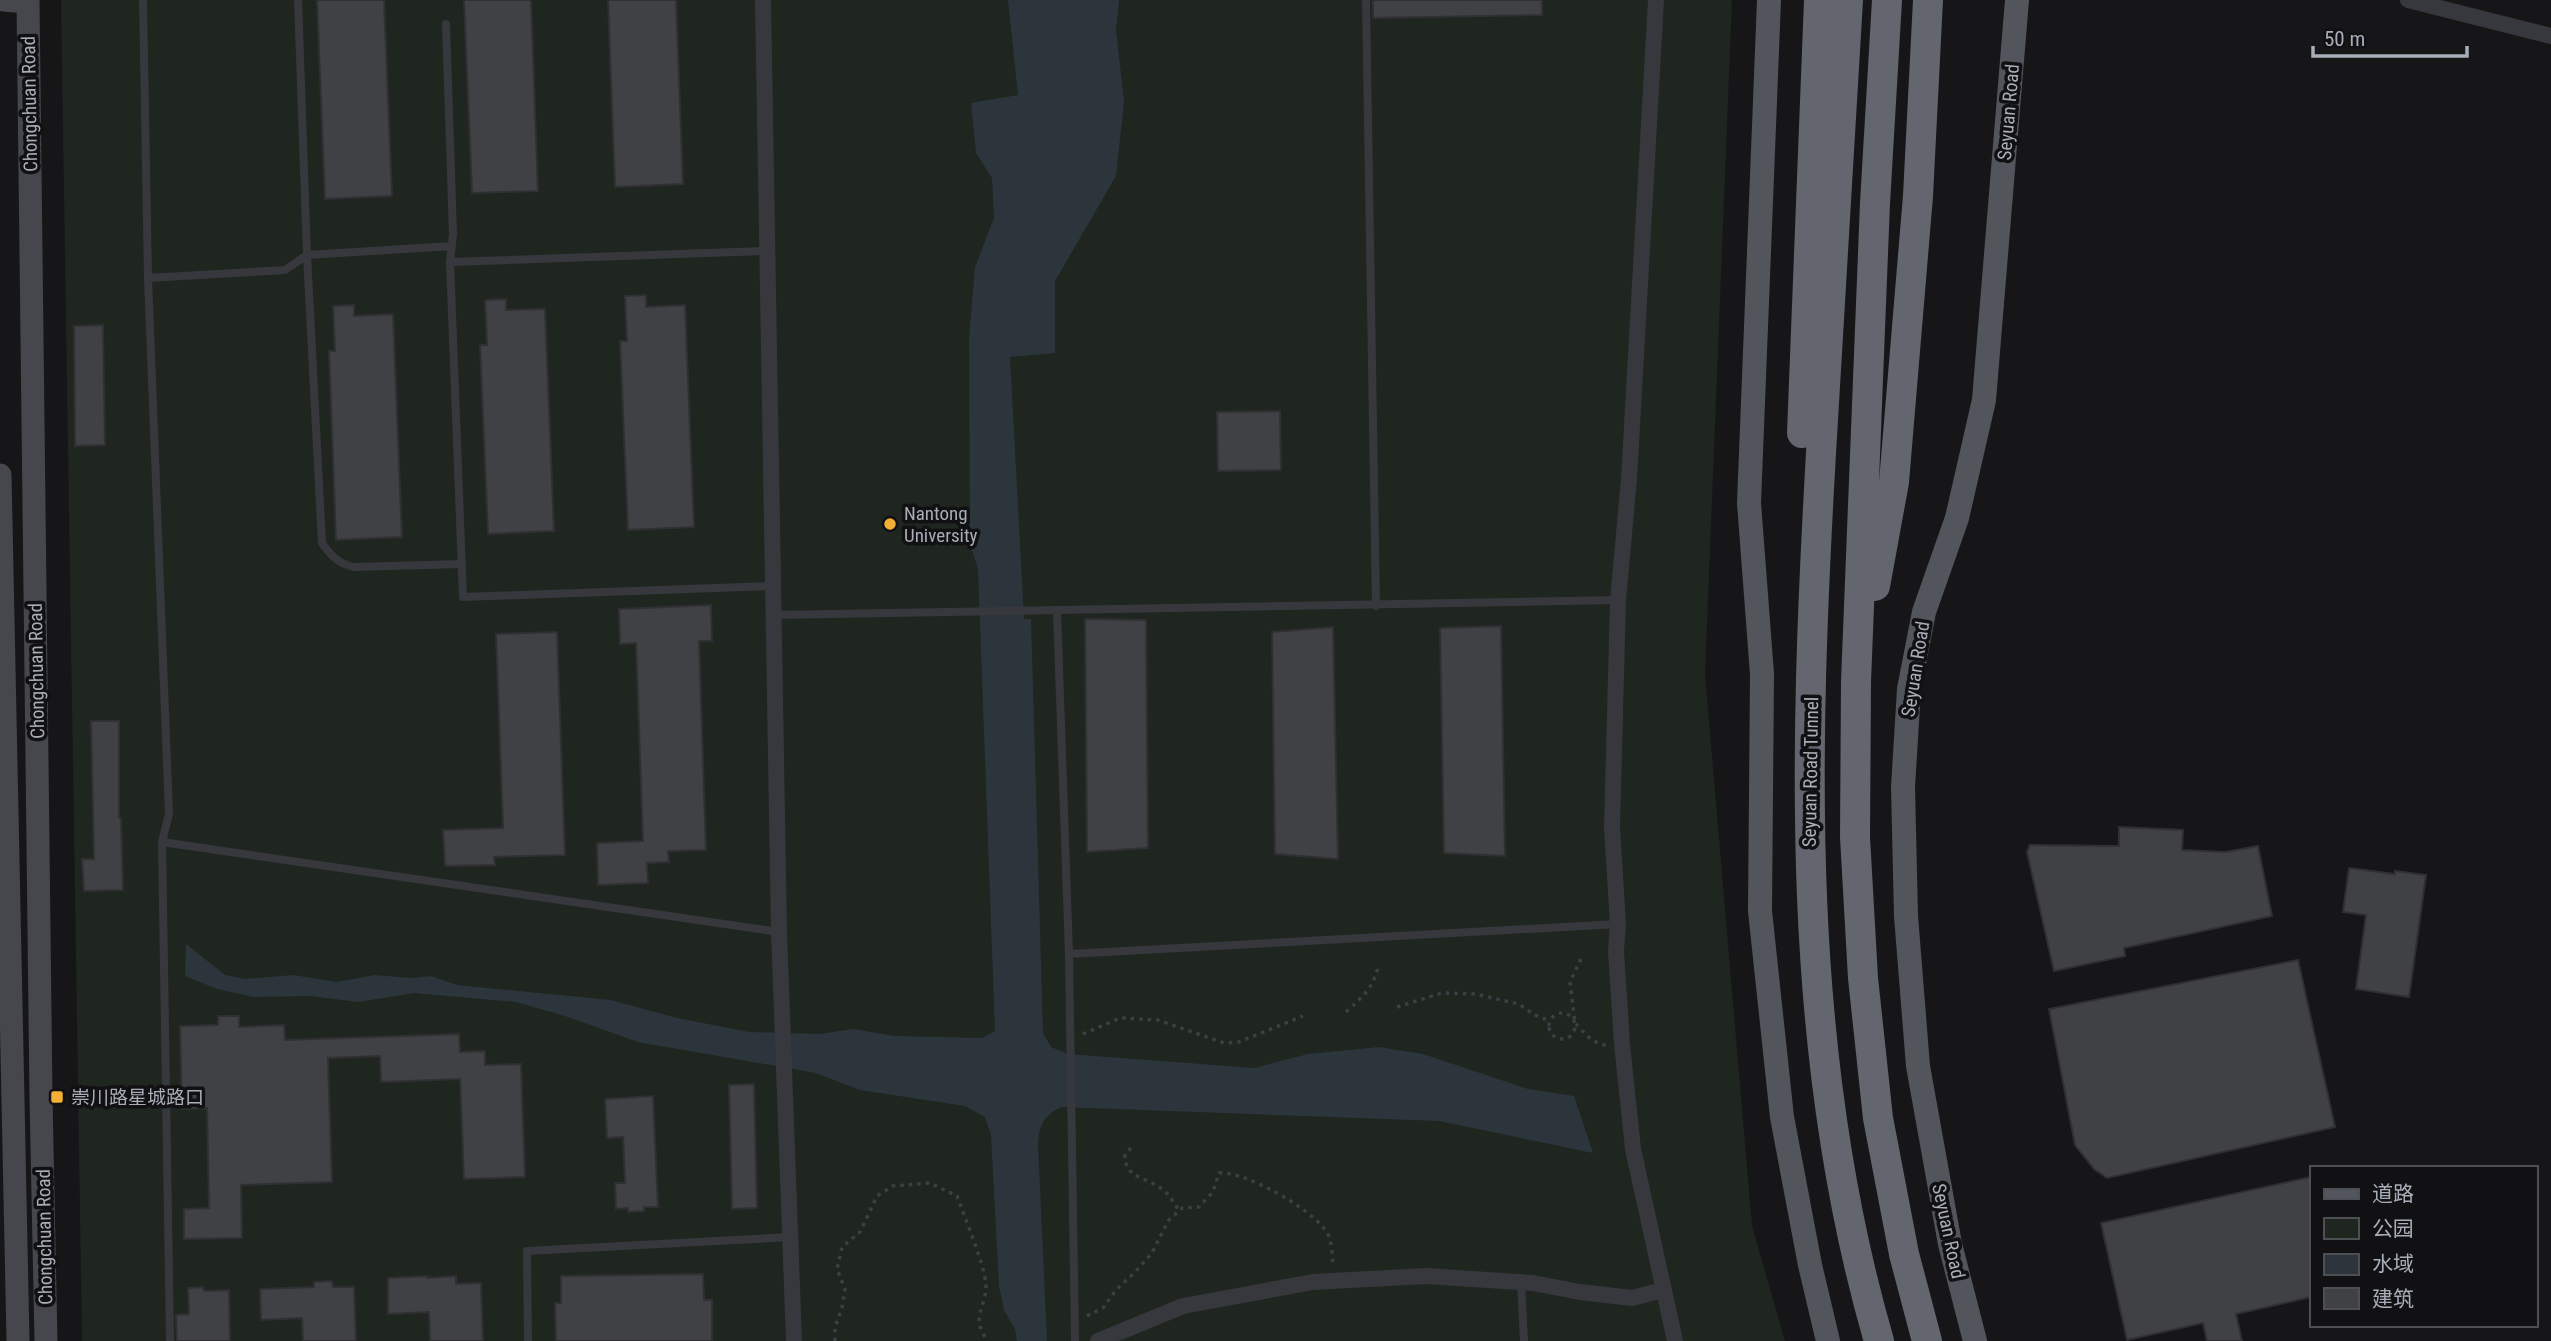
<svg xmlns="http://www.w3.org/2000/svg" width="2551" height="1341" viewBox="0 0 2551 1341" font-family="'Roboto Condensed','Noto Sans SC',sans-serif">
<style>
.green{fill:#1e261f}
.water{fill:#2c353c}
.building{fill:#404145;stroke:#303034;stroke-width:2}
.lines{fill:none;stroke-linecap:round;stroke-linejoin:round}
.path{stroke:#3d3f44;stroke-width:3.5;stroke-dasharray:3.5 5;stroke-linecap:butt}
.lane{stroke:#37383d;stroke-width:8}
.street{stroke:#37383d;stroke-width:16}
.secondary{stroke:#45474d;stroke-width:23}
.primary{stroke:#53555c;stroke-width:24}
.highway{stroke:#63666e;stroke-width:30}
.poi-dot{fill:#f2b134;stroke:#111113;stroke-width:2.5}
.labels{text-anchor:middle;stroke-width:7;stroke-linejoin:round;paint-order:stroke}
.street-label{font-size:19px;fill:#a8adb8;stroke:#111113}
.poi-label{font-size:19px;fill:#a8adb8;stroke:#111113;text-anchor:start}
</style>
<rect width="100%" height="100%" fill="#161618"/>
<path class="green" d="M 61,0 L 1732,0 L 1705,674 L 1752,1226 L 1785,1341 L 82,1341 Z"/>
<path class="water" d="M 1008,0 L 1119,0 L 1116,29 L 1124,102 L 1116,176 L 1055,281 L 1055,353 L 1010,357 L 1024,619 L 1031,619 L 1043,1033 L 1051,1047 L 1068,1054 L 1254,1068 L 1308,1054 L 1379,1047 L 1423,1054 L 1528,1089 L 1574,1096 L 1593,1153 L 1439,1121 L 1061,1107 C 1043,1117 1040,1123 1038,1144 L 1047,1341 L 1017,1341 L 1015,1329 L 1004,1310 L 999,1286 L 991,1135 L 985,1117 L 965,1106 L 860,1090 L 816,1073 L 638,1042 L 568,1017 L 516,1002 L 414,993 L 358,1002 L 310,996 L 254,997 L 217,989 L 185,976 L 186,944 L 225,975 L 245,979 L 293,975 L 337,982 L 374,975 L 411,978 L 431,976 L 457,985 L 611,1000 L 677,1018 L 749,1032 L 820,1034 L 853,1029 L 894,1036 L 982,1038 L 995,1031 L 978,569 L 970,544 L 969,338 L 975,267 L 994,218 L 992,178 L 976,153 L 971,103 L 1018,95 Z"/>
<path class="building" d="M 317,0 L 384,0 L 392,196 L 325,199 Z
M 464,0 L 531,0 L 538,191 L 472,193 Z
M 608,0 L 676,0 L 683,184 L 615,187 Z
M 1373,0 L 1542,0 L 1542,15 L 1373,18 Z
M 646,295 L 646,307 L 685,305 L 694,527 L 628,530 L 620,341 L 627,341 L 625,296 Z
M 506,299 L 506,310 L 545,309 L 554,531 L 488,534 L 480,345 L 487,345 L 485,300 Z
M 354,305 L 354,316 L 393,314 L 402,537 L 336,540 L 329,351 L 335,351 L 333,306 Z
M 103,325 L 105,445 L 75,446 L 74,326 Z
M 1280,411 L 1281,470 L 1218,471 L 1217,412 Z
M 711,605 L 712,641 L 699,641 L 706,850 L 668,851 L 669,862 L 647,863 L 648,883 L 598,885 L 597,843 L 643,841 L 636,643 L 620,644 L 619,609 Z
M 1085,619 L 1146,620 L 1148,848 L 1087,852 Z
M 1501,626 L 1505,856 L 1444,853 L 1440,628 Z
M 1333,627 L 1338,859 L 1275,854 L 1272,632 Z
M 557,632 L 565,855 L 494,857 L 495,865 L 445,866 L 443,830 L 503,828 L 496,634 Z
M 91,721 L 119,721 L 119,818 L 121,818 L 123,890 L 84,891 L 82,859 L 94,859 Z
M 2119,827 L 2183,830 L 2182,850 L 2226,852 L 2258,846 L 2272,916 L 2124,948 L 2125,956 L 2054,971 L 2027,852 L 2030,845 L 2119,846 Z
M 2349,868 L 2395,874 L 2395,871 L 2426,875 L 2409,997 L 2356,989 L 2366,915 L 2343,912 Z
M 2298,960 L 2335,1127 L 2107,1178 L 2094,1169 L 2075,1145 L 2049,1009 Z
M 218,1016 L 239,1016 L 239,1027 L 284,1025 L 285,1040 L 459,1034 L 460,1052 L 485,1051 L 485,1065 L 521,1064 L 525,1177 L 464,1179 L 460,1079 L 381,1082 L 380,1056 L 328,1058 L 332,1182 L 241,1185 L 242,1238 L 184,1239 L 184,1209 L 209,1208 L 207,1108 L 182,1109 L 180,1026 L 218,1025 Z
M 754,1084 L 757,1208 L 732,1209 L 729,1085 Z
M 653,1096 L 658,1207 L 644,1207 L 644,1211 L 628,1212 L 628,1208 L 616,1209 L 615,1183 L 625,1183 L 623,1137 L 607,1138 L 605,1099 Z
M 2311,1177 L 2311,1297 L 2236,1314 L 2242,1341 L 2207,1341 L 2203,1323 L 2127,1340 L 2101,1223 Z
M 703,1274 L 704,1300 L 712,1300 L 712,1341 L 556,1341 L 555,1303 L 561,1303 L 561,1276 Z
M 427,1276 L 427,1278 L 456,1276 L 456,1284 L 481,1283 L 483,1341 L 430,1341 L 429,1312 L 388,1314 L 388,1278 Z
M 332,1281 L 333,1287 L 354,1287 L 356,1341 L 303,1341 L 302,1318 L 261,1320 L 260,1289 L 314,1287 L 314,1282 Z
M 203,1287 L 204,1291 L 229,1290 L 230,1341 L 177,1341 L 176,1315 L 189,1314 L 188,1288 Z"/>
<g class="lines">
<path class="path" d="M 1581,959 L 1570,982 L 1575,1023 C 1583,1031 1593,1045 1606,1045
M 1397,1007 L 1442,993 L 1475,994 L 1519,1004 L 1533,1014 L 1550,1021
M 1346,1012 C 1362,997 1373,989 1378,967
M1549 1026a13 13 0 1 1 26 0a13 13 0 1 1-26 0Z
M 1083,1034 L 1120,1018 L 1158,1020 L 1224,1043 L 1239,1042 L 1303,1016
M 1131,1148 L 1125,1154 C 1124,1179 1147,1177 1162,1189 C 1170,1195 1174,1203 1179,1211
M 1087,1316 L 1103,1308 L 1116,1290 L 1135,1272 L 1152,1253 L 1168,1221 L 1182,1208 L 1199,1207 L 1213,1192 L 1219,1173 C 1244,1170 1321,1213 1329,1237 C 1332,1245 1332,1256 1333,1265
M 835,1341 L 835,1327 L 842,1308 L 845,1289 L 837,1269 L 842,1247 L 860,1232 L 877,1196 L 893,1186 L 930,1183 L 957,1196 C 965,1218 984,1264 986,1284 C 987,1307 969,1317 988,1341"/>
<path class="lane" d="M 143,0 L 148,278 L 169,814 L 162,842 L 170,1341
M 298,0 L 307,255 L 322,543 C 331,556 339,564 354,567 L 462,564
M 1366,0 L 1376,606
M 446,24 L 453,234 L 450,262
M 767,251 L 450,262 L 463,597 L 773,586
M 148,278 L 285,270 L 307,255 L 452,246
M 1057,611 L 1069,954 L 1075,1341
M 774,615 L 1618,600
M 162,842 L 779,932
M 1069,954 L 1618,924
M 1521,1282 L 1524,1341
M 528,1341 L 527,1251 L 790,1237"/>
<path class="street" d="M 763,0 L 779,932 L 794,1341
M 1656,0 L 1629,479 L 1618,600 L 1612,828 L 1618,924 L 1616,951 L 1622,1044 L 1633,1149 L 1675,1341
M 2408,0 L 2551,36
M 1098,1341 L 1183,1306 L 1313,1282 L 1426,1276 L 1533,1283 L 1580,1292 L 1632,1298 L 1663,1290"/>
<path class="secondary" d="M 3,0 L 28,2
M 28,0 L 41,1098 L 46,1341
M 0,475 L 18,1341"/>
<path class="primary" d="M 1769,0 L 1749,503 L 1762,674 L 1760,911 L 1782,1117 L 1810,1265 L 1828,1341
M 1975,1341 L 1950,1244 L 1918,1066 L 1906,916 L 1903,787 L 1909,689 L 1924,612 L 1957,518 L 1984,400 L 2017,0"/>
<path class="highway" d="M 1848,0 C 1839,151 1830,302 1821,453 C 1804,750 1795,1052 1879,1341
M 1887,0 L 1875,203 L 1856,682 L 1855,837 L 1863,978 L 1878,1118 L 1904,1254 L 1927,1341
M 1802,433 L 1819,0
M 1875,586 L 1894,482 L 1918,196 L 1928,0"/>
</g>
<g class="poi-dot">
<circle cx="890" cy="524" r="7"/>
<rect x="50" y="1090" width="14" height="14" rx="3.5"/>
</g>
<g class="labels">
<g class="street-label">
<text transform="translate(29 104) rotate(-91)" y="7">Chongchuan Road</text>
<text transform="translate(2008 112) rotate(-85)" y="7">Seyuan Road</text>
<text transform="translate(1915 669) rotate(-81)" y="7">Seyuan Road</text>
<text transform="translate(36 671) rotate(-91)" y="7">Chongchuan Road</text>
<text transform="translate(1810 772) rotate(-89)" y="7">Seyuan Road Tunnel</text>
<text transform="translate(1949 1231) rotate(78)" y="7">Seyuan Road</text>
<text transform="translate(44 1237) rotate(-91)" y="7">Chongchuan Road</text>
</g>
<g class="poi-label">
<text x="904" y="520">Nantong<tspan x="904" dy="22">University</tspan></text>
<text x="71" y="1104">崇川路星城路口</text>
</g>
</g>
<rect x="2310" y="1166" width="228" height="161" fill="#111113" stroke="#4d4f55" stroke-width="2"/>
<rect x="2324" y="1189" width="35" height="10" fill="#53555c" stroke="#4d4f55" stroke-width="2"/>
<text x="2372" y="1201" font-size="21" fill="#a8adb8">道路</text>
<rect x="2324" y="1218" width="35" height="21" fill="#1e261f" stroke="#4d4f55" stroke-width="2"/>
<text x="2372" y="1236" font-size="21" fill="#a8adb8">公园</text>
<rect x="2324" y="1254" width="35" height="21" fill="#2c353c" stroke="#4d4f55" stroke-width="2"/>
<text x="2372" y="1271" font-size="21" fill="#a8adb8">水域</text>
<rect x="2324" y="1288" width="35" height="21" fill="#404145" stroke="#4d4f55" stroke-width="2"/>
<text x="2372" y="1306" font-size="21" fill="#a8adb8">建筑</text>
<path d="M2313 46v10h154v-10" fill="none" stroke="#a8adb8" stroke-width="3.5"/>
<text x="2324" y="46" font-size="21" fill="#a8adb8" stroke="#111113" stroke-width="5" paint-order="stroke">50 m</text>
</svg>
